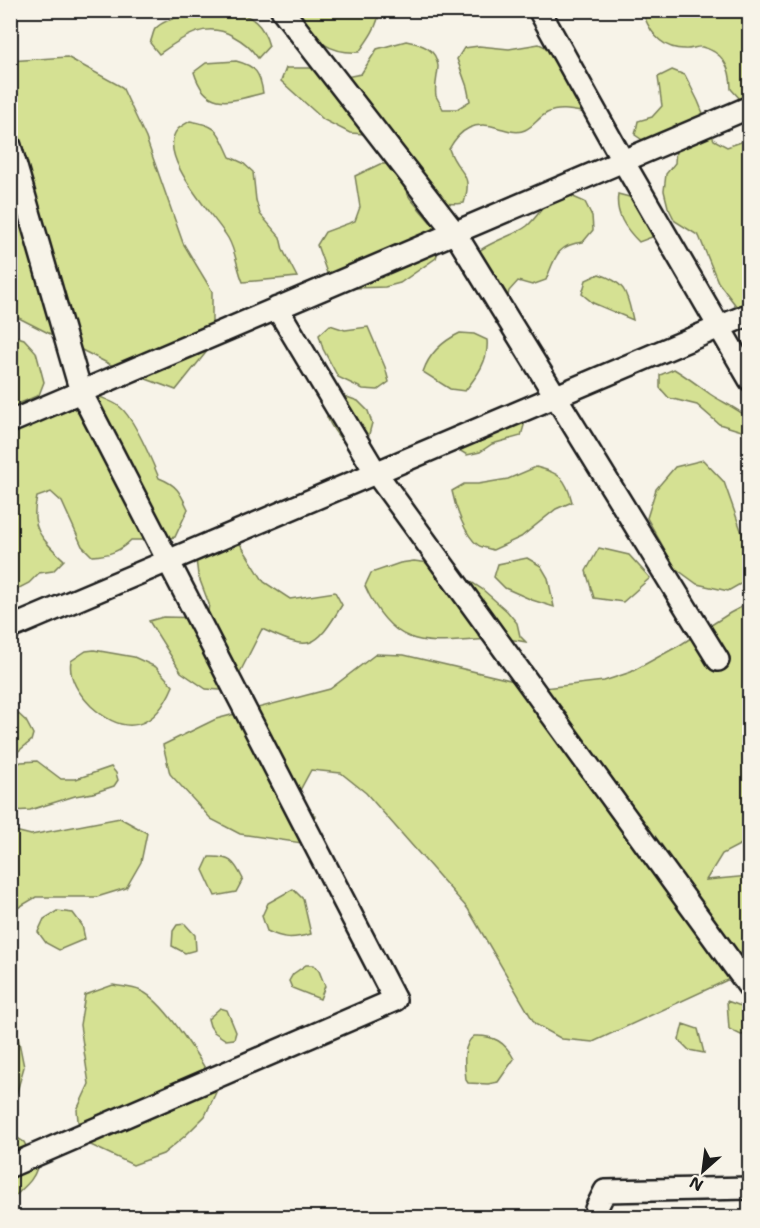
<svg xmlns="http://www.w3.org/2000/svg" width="760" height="1228" viewBox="0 0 760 1228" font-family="'Shantell Sans',sans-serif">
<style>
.green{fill:#d5e193;stroke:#787e58;stroke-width:1.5}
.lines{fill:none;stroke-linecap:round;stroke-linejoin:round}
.minor-casing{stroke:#1c1c1c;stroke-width:26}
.minor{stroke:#f7f3e8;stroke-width:21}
</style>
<rect width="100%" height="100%" fill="#f7f3e8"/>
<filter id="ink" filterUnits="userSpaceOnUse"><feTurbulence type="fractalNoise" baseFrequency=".0167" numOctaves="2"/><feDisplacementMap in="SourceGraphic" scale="12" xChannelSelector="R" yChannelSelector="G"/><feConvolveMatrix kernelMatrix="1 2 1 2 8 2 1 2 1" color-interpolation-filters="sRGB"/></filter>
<g filter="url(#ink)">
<path class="green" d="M 229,10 C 252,15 263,24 269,46 L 258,58 C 250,47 244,42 233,36 C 205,20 182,38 159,54 L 150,43 C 152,39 153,32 155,29 C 168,14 211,12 229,10 Z
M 651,10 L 745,12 L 749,19 L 749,102 L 741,100 L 731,89 C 731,69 724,52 702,47 C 697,46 690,50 684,49 C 663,49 651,34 644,16 Z
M 291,11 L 379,11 C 379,25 367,41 359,52 C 323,54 313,35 291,11 Z
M 406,41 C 421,44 436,48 438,66 C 438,76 434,85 436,96 C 438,100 441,105 443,109 L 457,109 L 470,101 L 467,87 L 457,59 L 464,48 L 479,46 L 509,49 L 539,44 L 552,50 L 593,114 C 578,112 561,106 547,113 C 539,117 534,126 525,130 C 517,134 507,130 499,128 C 475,120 460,129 449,149 C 458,175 474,171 464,203 C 431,208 417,192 395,171 L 410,198 L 437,230 L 440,245 L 436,258 L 400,283 L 385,287 L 355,288 L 339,282 L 327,273 L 317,245 L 325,232 L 355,221 L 360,207 L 355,176 L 380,164 L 394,164 L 380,140 L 365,134 L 350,133 L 324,120 L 281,81 L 286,68 L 318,68 L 346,77 L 361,74 L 377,49 Z
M 67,57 L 122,87 L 146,138 L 183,243 L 212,291 L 212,345 L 176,390 L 119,369 L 11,314 L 10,61 Z
M 236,61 C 256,66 260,73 263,93 C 231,101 206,112 194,72 L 206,63 Z
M 672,70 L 685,75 L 698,101 L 714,140 L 727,147 L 741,142 L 749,133 L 749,309 L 737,307 L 718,282 L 699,236 L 675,221 L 668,207 L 664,191 L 666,174 L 675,163 L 676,147 L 647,143 L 635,135 L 638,121 L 652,117 L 662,106 L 658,77 Z
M 190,121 C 220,126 218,132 230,157 L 243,163 L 253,172 L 256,200 L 260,214 L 280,237 L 283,250 L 297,277 L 243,282 C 237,268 236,252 228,238 C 215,216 154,155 178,129 C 181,126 187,123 190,121 Z
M 618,194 L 633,198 L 650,222 L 652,237 L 639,242 C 625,228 615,214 618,194 Z
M 571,196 L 585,202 L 592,216 L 593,230 L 583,242 C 556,245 555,258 546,280 L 532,285 L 518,281 L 509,291 L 506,305 C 493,302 478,294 471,282 C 453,248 510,240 527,226 C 546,209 541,198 571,196 Z
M 599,274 C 627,283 627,294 633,320 L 593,303 L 582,294 L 586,280 Z
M 330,325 L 345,330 L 368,327 L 385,367 L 389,382 L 378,390 L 363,389 L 338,377 L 323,349 L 319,335 Z
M 460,333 L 474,334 L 487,340 C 489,360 477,376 465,391 L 450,389 L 423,372 C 429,354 443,341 460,333 Z
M 11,335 L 24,339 L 36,352 L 44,382 L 39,395 L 11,407 Z
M 674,369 C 687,377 698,385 710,394 C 722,402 735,407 747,417 L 748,433 L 719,424 L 697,405 L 669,398 L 660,388 L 660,375 Z
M 81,391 C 94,395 110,399 120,407 C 134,418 152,461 159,478 C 177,485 180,492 188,509 L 175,537 L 160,540 L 131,540 C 119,552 109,555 92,556 L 82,546 L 62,502 L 51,492 L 37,497 C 29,529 43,540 64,560 L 53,571 L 39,573 L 29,583 L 17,589 L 11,596 L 11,424 Z
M 344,396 L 358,401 L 368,411 L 372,423 L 368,438 L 374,451 L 367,462 C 349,448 336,438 327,417 L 332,403 Z
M 512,416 L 525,422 L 521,436 L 492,444 L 480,452 L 467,455 L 454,447 Z
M 703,460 L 724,482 L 747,547 L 749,559 L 749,579 L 728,591 L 697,584 L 675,568 L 647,518 L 656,489 L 675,467 Z
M 536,467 C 560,473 566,478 572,502 L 556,509 L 521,537 L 493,550 C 489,548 482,548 478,545 C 465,536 455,506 452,491 L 464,484 L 478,484 L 508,479 Z
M 227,531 L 239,542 L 264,582 L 290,599 L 335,592 L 342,605 C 314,651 310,651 262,629 L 234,684 L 220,690 L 206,689 L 181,672 L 149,621 L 163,617 L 207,618 L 209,604 L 198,575 L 196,559 Z
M 599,548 L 629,555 L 650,578 L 623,602 L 594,598 L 586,571 Z
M 527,558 L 541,566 L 548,578 L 554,607 L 532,600 L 505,588 L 494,577 L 498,564 Z
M 414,561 L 445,565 L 482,589 L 507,611 L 517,623 L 520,636 L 526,642 C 516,640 504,638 494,639 C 432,641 396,656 365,586 L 371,573 L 400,563 Z
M 749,603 L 749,840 L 722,854 L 706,880 L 749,876 L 749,970 L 593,1042 L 562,1039 L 535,1024 L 468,909 L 366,793 L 341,773 L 311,770 L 298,794 L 315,816 L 302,843 L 240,834 L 211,819 L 170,774 L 163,745 L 216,719 L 330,689 L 376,654 L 404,655 L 544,688 L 604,681 L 631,672 L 680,645 L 730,613 Z
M 94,650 L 134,657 L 156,667 L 173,686 C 155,729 126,738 91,706 C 79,694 68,678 71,661 L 86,651 Z
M 11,707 L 26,721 L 33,734 L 31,741 L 11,757 Z
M 37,761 L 61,779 L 76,779 L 111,767 L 116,773 L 118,780 L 114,786 L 93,793 L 75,796 L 30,810 L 11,811 L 11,767 L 21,762 Z
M 120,818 L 147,833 L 141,862 L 126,888 L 97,897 L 36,897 L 11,912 L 11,830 L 31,835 Z
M 209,857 C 230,856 234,861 243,879 L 236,892 L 215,896 L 203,870 Z
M 293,889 L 303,899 L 311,934 C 293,939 283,939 267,931 L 262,916 L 268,903 Z
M 57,911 L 73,913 L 82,925 L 85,939 L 59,950 L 46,943 L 38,932 L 44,919 Z
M 185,924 L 195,935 L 196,950 L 185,953 L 172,946 L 173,931 L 177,925 Z
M 306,965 L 314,965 L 319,971 L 325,986 L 320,999 L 292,988 L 289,981 L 293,974 Z
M 113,985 C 122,987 132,987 141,991 C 165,1001 205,1066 217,1090 L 205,1116 L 185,1136 L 163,1154 L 133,1165 L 80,1140 L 77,1110 L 89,1084 L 80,1025 L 85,995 Z
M 727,1001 L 741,1006 L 749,1013 L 749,1034 L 741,1035 L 729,1029 Z
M 220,1008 L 227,1010 L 236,1032 L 234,1039 L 226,1040 L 214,1032 L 210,1026 L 208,1019 Z
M 11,1019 L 18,1037 L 24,1067 L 16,1095 L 11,1096 Z
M 683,1024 L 698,1029 L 704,1053 L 689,1050 L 679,1040 Z
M 474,1036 C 494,1035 505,1042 514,1059 L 498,1082 L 488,1084 L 468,1083 L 466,1080 C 465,1066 461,1046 474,1036 Z
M 11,1134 L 24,1142 L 37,1168 C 32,1184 21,1188 11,1201 Z"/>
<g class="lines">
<defs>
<path id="minor" d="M 282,10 L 455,233 L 718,660
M 539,10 L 623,161 L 750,380
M 10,146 L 81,392 L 395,1000 L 10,1166
M 277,308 L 376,473 L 750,988
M 10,422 L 750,107
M 10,628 L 750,314
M 596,1218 L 596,1209 L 605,1191 L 750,1188"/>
</defs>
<use href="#minor" class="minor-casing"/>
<use href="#minor" class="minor"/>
</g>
</g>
<rect width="760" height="1228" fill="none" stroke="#f7f3e8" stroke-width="36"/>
<rect x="18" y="18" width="724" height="1192" fill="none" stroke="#1c1c1c" stroke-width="2" filter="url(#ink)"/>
<g transform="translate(703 1171) rotate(208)" stroke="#f7f3e8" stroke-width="4.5" paint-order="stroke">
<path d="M0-4.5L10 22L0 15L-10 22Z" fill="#1c1c1c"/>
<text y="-9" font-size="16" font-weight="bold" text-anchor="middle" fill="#1c1c1c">N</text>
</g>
</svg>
